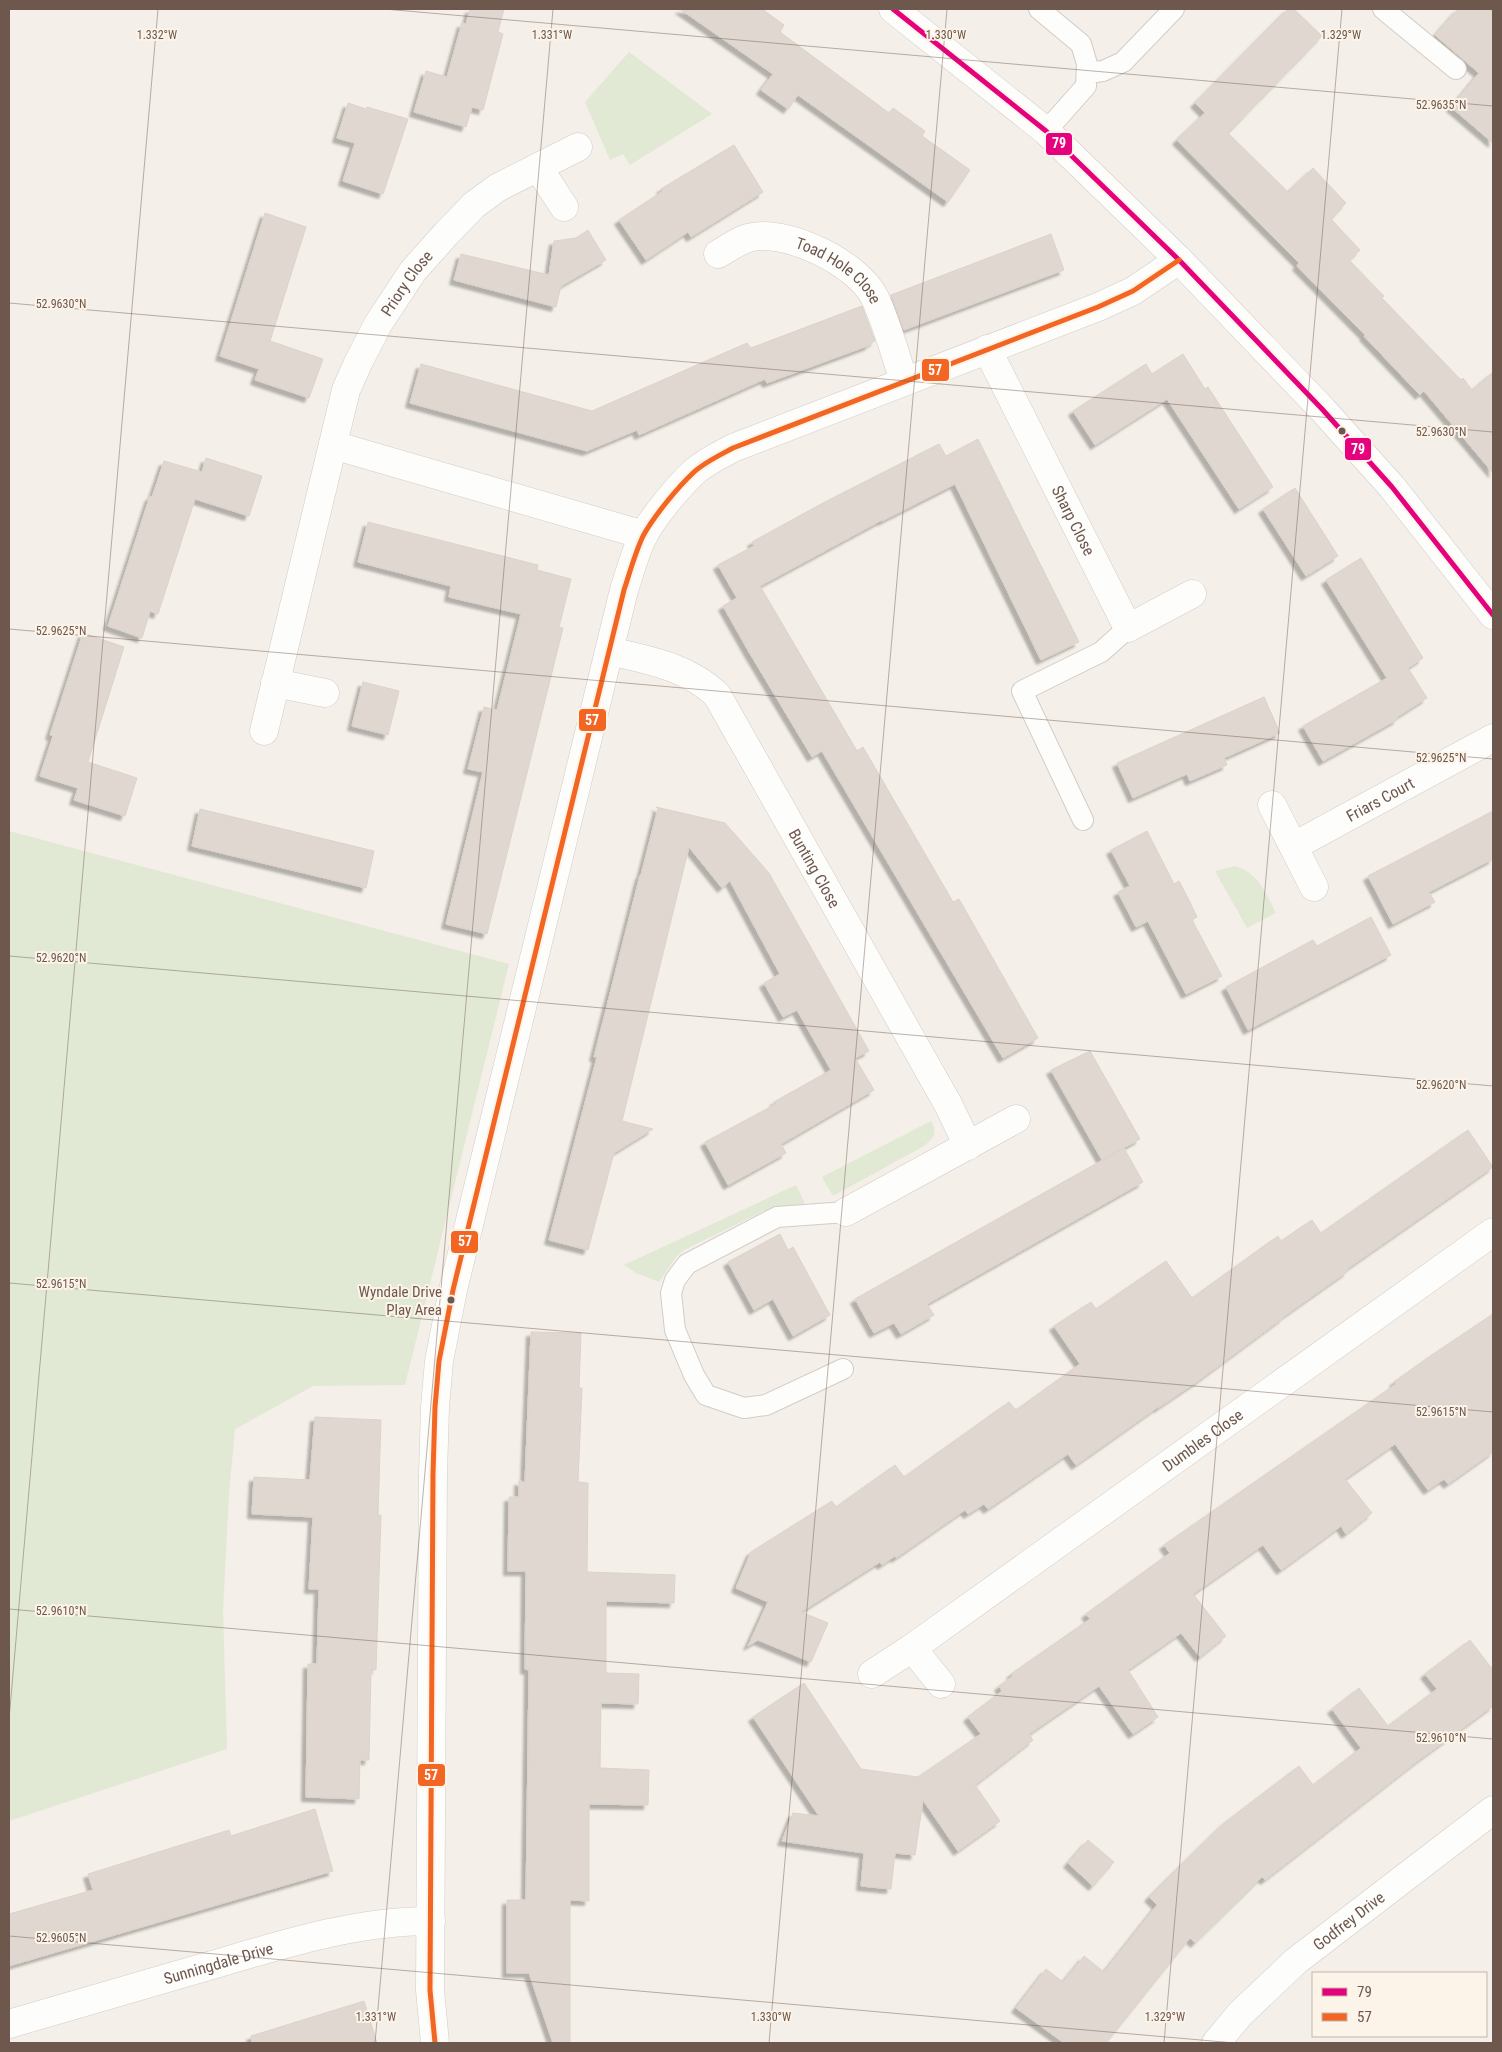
<svg xmlns="http://www.w3.org/2000/svg" width="1502" height="2052" viewBox="0 0 1502 2052" font-family="'Roboto Condensed',sans-serif">
<style>
.green{fill:#e1e9d4}
.building{fill:#e0d7d1;stroke:#dcd2cb;filter:url(#shadow)}
.lines{fill:none;stroke-linecap:round;stroke-linejoin:round}
.service-casing{stroke:#d3ccc6;stroke-width:22}
.minor-casing{stroke:#d3ccc6;stroke-width:29}
.tertiary-casing{stroke:#d3ccc6;stroke-width:29}
.service{stroke:#fdfdfc;stroke-width:20}
.minor{stroke:#fdfdfc;stroke-width:28}
.tertiary{stroke:#fdfdfc;stroke-width:28}
.bus-1-casing{stroke:#fcf4e9;stroke-width:9}
.bus-2-casing{stroke:#fcf4e9;stroke-width:9}
.bus-1{stroke:#e5007d;stroke-width:5}
.bus-2{stroke:#f26522;stroke-width:5}
.ticks{fill:none;stroke:#6e574c;stroke-width:1;stroke-opacity:0.45}
.bus-dot{fill:#6e574c;stroke:#fcf4e9;stroke-width:2}
.labels{text-anchor:middle;stroke-width:4;stroke-linejoin:round;paint-order:stroke}
.bus-label{font-size:15px;fill:#6e574c;stroke:#fcf4e9;text-anchor:end}
.street-label{font-size:16px;fill:#6e574c;stroke:#fcf4e9}
.ticks-label{font-size:12px;text-anchor:middle;fill:#6e574c;stroke:#fcf4e9;stroke-width:4;stroke-linejoin:round;paint-order:stroke}
.line-badge{stroke:#fcf4e9;stroke-width:2}
.badge-label{font-size:14px;text-anchor:middle;font-weight:bold;fill:#fff}
</style>
<defs>
<filter id="shadow"><feDropShadow dx="-4.5" dy="4.5" stdDeviation="1" flood-color="#0004"/></filter>
</defs>
<rect width="100%" height="100%" fill="#f4efe8"/>
<path class="green" d="M 629,52 L 712,114 L 630,165 L 623,154 L 610,160 L 585,102 Z
M 9,831 L 509,964 L 405,1385 L 313,1386 L 235,1429 L 229,1494 L 223,1610 L 227,1749 L 9,1821 Z
M 1235,866 C 1259,873 1265,892 1276,913 L 1247,928 L 1215,871 Z
M 931,1121 C 938,1133 934,1138 924,1146 L 833,1196 L 822,1177 Z
M 796,1185 L 805,1203 L 791,1208 L 764,1211 L 684,1250 L 676,1257 L 659,1282 L 636,1273 L 624,1265 Z"/>
<path class="building" d="M 470,9 L 504,9 L 498,32 L 503,34 L 483,110 L 472,107 L 466,127 L 414,112 L 426,71 L 447,77 L 462,23 L 466,24 Z
M 680,9 L 762,9 L 784,25 L 780,32 L 889,113 L 893,108 L 925,131 L 922,136 L 970,170 L 948,202 L 798,95 L 788,109 L 761,90 L 773,74 Z
M 1288,9 L 1294,9 L 1322,36 L 1228,133 L 1288,192 L 1313,168 L 1346,203 L 1331,219 L 1360,250 L 1349,260 L 1384,296 L 1382,298 L 1461,380 L 1463,378 L 1472,390 L 1493,372 L 1493,473 L 1424,391 L 1420,395 L 1364,336 L 1365,335 L 1297,266 L 1299,263 L 1177,140 L 1205,113 L 1195,103 Z
M 1458,9 L 1493,9 L 1493,143 L 1451,107 L 1479,73 L 1435,35 Z
M 348,103 L 366,109 L 367,107 L 408,119 L 383,194 L 343,181 L 355,143 L 337,138 Z
M 734,145 L 763,192 L 691,237 L 688,232 L 646,260 L 619,220 L 663,191 L 661,189 Z
M 265,213 L 306,227 L 270,341 L 323,359 L 309,398 L 255,380 L 259,369 L 220,356 Z
M 588,230 L 606,260 L 561,286 L 556,307 L 454,280 L 461,254 L 549,275 L 554,241 L 576,238 Z
M 1051,234 L 1064,270 L 904,330 L 891,295 Z
M 862,306 L 875,341 L 869,344 L 870,345 L 767,383 L 765,379 L 639,435 L 637,430 L 587,451 L 410,403 L 421,364 L 592,411 L 747,343 L 751,348 Z
M 1183,354 L 1205,389 L 1208,387 L 1273,487 L 1239,509 L 1167,399 L 1095,445 L 1073,411 L 1146,364 L 1152,374 Z
M 978,439 L 1079,642 L 1041,660 L 955,484 L 882,521 L 882,520 L 760,586 L 857,751 L 863,747 L 953,902 L 959,899 L 1038,1038 L 1003,1058 L 822,751 L 812,757 L 749,652 L 723,606 L 737,598 L 718,565 L 754,546 L 752,542 L 823,503 L 939,444 L 946,456 Z
M 206,458 L 262,476 L 249,516 L 195,499 L 158,614 L 150,611 L 142,638 L 108,626 L 150,496 L 152,497 L 164,461 L 202,472 Z
M 1295,488 L 1338,556 L 1306,576 L 1263,509 Z
M 368,522 L 538,565 L 537,570 L 571,579 L 559,627 L 563,628 L 487,934 L 446,924 L 483,772 L 468,769 L 484,707 L 497,710 L 521,614 L 449,597 L 451,586 L 358,562 Z
M 1361,558 L 1423,658 L 1408,668 L 1427,698 L 1397,717 L 1398,719 L 1323,761 L 1303,726 L 1387,678 L 1326,580 Z
M 83,633 L 124,647 L 88,762 L 137,778 L 125,816 L 74,800 L 78,788 L 40,776 L 53,736 L 50,735 Z
M 363,682 L 399,691 L 388,735 L 352,726 Z
M 1264,697 L 1280,733 L 1224,758 L 1227,765 L 1190,781 L 1187,774 L 1133,798 L 1117,763 Z
M 656,807 L 725,823 L 769,873 L 869,1051 L 855,1058 L 874,1090 L 781,1144 L 786,1153 L 728,1185 L 705,1142 L 776,1104 L 774,1102 L 831,1070 L 797,1010 L 783,1017 L 764,983 L 780,974 L 730,881 L 722,888 L 689,847 L 622,1121 L 653,1129 L 614,1153 L 588,1250 L 549,1240 L 597,1057 L 594,1057 L 640,875 L 641,875 L 658,808 Z
M 200,809 L 374,851 L 366,888 L 192,846 Z
M 1493,811 L 1493,859 L 1429,892 L 1435,902 L 1393,924 L 1368,876 Z
M 1147,831 L 1174,884 L 1179,881 L 1189,900 L 1197,917 L 1192,920 L 1222,976 L 1186,994 L 1148,921 L 1136,927 L 1118,892 L 1130,886 L 1111,850 Z
M 1371,917 L 1391,955 L 1248,1030 L 1226,987 L 1313,940 L 1317,946 Z
M 1090,1051 L 1140,1139 L 1102,1160 L 1051,1070 Z
M 1468,1130 L 1493,1167 L 1347,1269 L 1348,1271 L 1283,1317 L 1283,1318 L 1198,1381 L 1158,1408 L 1158,1407 L 1076,1465 L 1068,1454 L 988,1509 L 984,1504 L 968,1514 L 965,1510 L 896,1558 L 895,1556 L 882,1565 L 880,1562 L 801,1612 L 828,1623 L 811,1662 L 758,1640 L 748,1646 L 768,1602 L 736,1588 L 751,1552 L 832,1501 L 836,1507 L 895,1465 L 904,1477 L 1009,1402 L 1016,1410 L 1080,1364 L 1054,1326 L 1091,1302 L 1096,1309 L 1166,1261 L 1192,1298 L 1278,1236 L 1281,1241 L 1312,1220 L 1321,1233 Z
M 1124,1148 L 1143,1182 L 927,1304 L 934,1315 L 901,1334 L 894,1323 L 874,1333 L 855,1299 Z
M 780,1234 L 788,1250 L 793,1247 L 830,1315 L 793,1336 L 773,1299 L 754,1310 L 728,1262 Z
M 1493,1314 L 1493,1452 L 1448,1484 L 1444,1479 L 1428,1490 L 1395,1444 L 1345,1479 L 1372,1513 L 1346,1534 L 1341,1526 L 1281,1570 L 1263,1545 L 1193,1594 L 1226,1636 L 1200,1657 L 1181,1633 L 1128,1670 L 1158,1717 L 1133,1734 L 1099,1686 L 1029,1734 L 1033,1740 L 975,1785 L 1000,1821 L 958,1851 L 923,1800 L 915,1855 L 895,1853 L 891,1889 L 861,1886 L 864,1853 L 782,1841 L 793,1813 L 819,1816 L 753,1717 L 804,1683 L 861,1769 L 918,1777 L 981,1734 L 968,1717 L 1002,1691 L 999,1686 L 1013,1676 L 1011,1674 L 1090,1619 L 1086,1614 L 1170,1553 L 1164,1545 L 1396,1384 L 1394,1382 L 1429,1357 Z
M 531,1332 L 581,1333 L 579,1388 L 582,1388 L 578,1482 L 588,1483 L 587,1572 L 675,1575 L 674,1603 L 606,1601 L 606,1673 L 639,1674 L 638,1704 L 601,1703 L 600,1768 L 649,1770 L 648,1805 L 589,1804 L 589,1901 L 570,1900 L 570,2043 L 553,2043 L 529,1973 L 507,1973 L 507,1900 L 526,1900 L 529,1670 L 525,1669 L 526,1571 L 508,1571 L 509,1497 L 519,1497 L 519,1481 L 525,1482 Z
M 315,1417 L 381,1420 L 378,1515 L 381,1515 L 376,1670 L 371,1669 L 369,1760 L 360,1760 L 359,1799 L 306,1797 L 308,1664 L 317,1664 L 319,1589 L 309,1589 L 313,1517 L 252,1514 L 254,1477 L 310,1480 Z
M 1470,1640 L 1493,1670 L 1493,1706 L 1419,1760 L 1265,1880 L 1262,1877 L 1195,1943 L 1190,1938 L 1106,2043 L 1064,2043 L 1016,2008 L 1046,1969 L 1063,1982 L 1084,1956 L 1104,1972 L 1157,1905 L 1149,1897 L 1223,1824 L 1299,1766 L 1313,1785 L 1361,1748 L 1332,1709 L 1359,1688 L 1388,1726 L 1437,1689 L 1425,1674 Z
M 315,1809 L 333,1871 L 9,1966 L 9,1914 L 93,1890 L 88,1874 L 229,1830 L 231,1836 Z
M 1088,1840 L 1114,1862 L 1093,1886 L 1068,1863 Z
M 364,2001 L 377,2043 L 252,2043 L 251,2036 Z"/>
<g class="lines">
<defs>
<path id="service" d="M 1039,9 L 1081,44 L 1087,64 L 1086,86 L 1046,131
M 1383,9 L 1456,69
M 1087,73 L 1103,71 L 1123,62 L 1174,9
M 1083,820 L 1022,691 L 1101,652 L 1128,628
M 843,1369 L 766,1405 L 744,1408 L 706,1395 L 694,1375 L 675,1330 L 671,1293 L 675,1280 L 687,1264 L 777,1217 L 846,1212"/>
<g id="minor">
<path d="M 893,9 L 1046,131 L 1179,260 L 1322,409 L 1392,487 L 1493,615"/>
<path d="M 538,167 L 564,207"/>
<path id="s1" d="M 718,254 C 727,249 738,241 748,238 C 785,227 859,264 875,298 C 887,324 895,354 904,381"/>
<path id="s2" d="M 987,349 L 1128,628 L 1192,594"/>
<path d="M 333,445 L 644,535"/>
<path id="s3" d="M 610,651 C 650,661 686,666 717,695 L 949,1106 L 968,1146"/>
<path d="M 275,683 L 325,693"/>
<path id="s4" d="M 264,731 L 346,390 L 358,363 L 378,324 L 413,271 L 446,234 L 474,205 L 497,188 L 578,147"/>
<path d="M 1272,805 L 1314,887"/>
<path id="s5" d="M 1294,846 L 1493,738"/>
<path d="M 846,1212 L 1016,1119"/>
<path d="M 912,1648 L 941,1684"/>
<path id="s6" d="M 872,1674 L 912,1648 L 1493,1232"/>
<path id="s7" d="M 9,2024 C 77,2004 145,1984 212,1965 C 284,1944 355,1921 431,1921"/>
<path d="M 435,2043 L 430,1990 L 433,1474 L 435,1407 L 439,1361 L 453,1290 L 624,590 C 630,572 635,553 643,536 C 654,516 677,488 694,472 C 705,462 720,455 733,448 L 1098,307 L 1133,291 L 1179,260"/>
</g>
<g id="tertiary">
<path id="s8" d="M 1216,2043 L 1240,2014 L 1296,1961 L 1493,1810"/>
</g>
</defs>
<use href="#service" class="service-casing"/>
<use href="#minor" class="minor-casing"/>
<use href="#tertiary" class="tertiary-casing"/>
<use href="#service" class="service"/>
<use href="#minor" class="minor"/>
<use href="#tertiary" class="tertiary"/>
<defs>
<path id="bus-1" d="M 893,9 L 1046,131 L 1179,260 L 1322,409 L 1392,487 L 1493,615"/>
<path id="bus-2" d="M 435,2043 L 430,1990 L 433,1474 L 435,1407 L 439,1361 L 453,1290 L 624,590 C 630,572 635,553 643,536 C 654,516 677,488 694,472 C 705,462 720,455 733,448 L 1098,307 L 1133,291 L 1179,260"/>
</defs>
<use href="#bus-1" class="bus-1-casing"/>
<use href="#bus-2" class="bus-2-casing"/>
<use href="#bus-1" class="bus-1"/>
<use href="#bus-2" class="bus-2"/>
</g>
<path class="ticks" d="M 384,9 L 1493,106M 9,303 L 1493,432M 9,629 L 1493,759M 9,956 L 1493,1086M 9,1283 L 1493,1412M 9,1609 L 1493,1739M 9,1720 L 158,9M 9,1936 L 1235,2043M 375,2043 L 553,9M 769,2043 L 947,9M 1164,2043 L 1342,9"/>
<g class="bus-dot">
<circle cx="1342" cy="431" r="4.5"/>
<circle cx="451" cy="1300" r="4.5"/>
</g>
<g class="labels">
<g class="bus-label">
<text x="442" y="1297">Wyndale Drive<tspan x="442" dy="18">Play Area</tspan></text>
</g>
<g class="street-label">
<text dy="6" stroke="none"><textPath href="#s1" startOffset="135">Toad Hole Close</textPath></text>
<text dy="6" stroke="none"><textPath href="#s4" startOffset="474">Priory Close</textPath></text>
<text dy="6" stroke="none"><textPath href="#s2" startOffset="192">Sharp Close</textPath></text>
<text dy="6" stroke="none"><textPath href="#s5" startOffset="98">Friars Court</textPath></text>
<text dy="6" stroke="none"><textPath href="#s3" startOffset="316">Bunting Close</textPath></text>
<text dy="6" stroke="none"><textPath href="#s6" startOffset="405">Dumbles Close</textPath></text>
<text dy="6" stroke="none"><textPath href="#s8" startOffset="181">Godfrey Drive</textPath></text>
<text dy="6" stroke="none"><textPath href="#s7" startOffset="218">Sunningdale Drive</textPath></text>
</g>
</g>
<g class="ticks-label">
<text x="157" y="39">1.332°W</text>
<text x="552" y="39">1.331°W</text>
<text x="946" y="39">1.330°W</text>
<text x="1341" y="39">1.329°W</text>
<text x="1441" y="109">52.9635°N</text>
<text x="61" y="308">52.9630°N</text>
<text x="1441" y="436">52.9630°N</text>
<text x="61" y="635">52.9625°N</text>
<text x="1441" y="762">52.9625°N</text>
<text x="61" y="962">52.9620°N</text>
<text x="1441" y="1089">52.9620°N</text>
<text x="61" y="1288">52.9615°N</text>
<text x="1441" y="1416">52.9615°N</text>
<text x="61" y="1615">52.9610°N</text>
<text x="1441" y="1742">52.9610°N</text>
<text x="61" y="1942">52.9605°N</text>
<text x="376" y="2021">1.331°W</text>
<text x="771" y="2021">1.330°W</text>
<text x="1165" y="2021">1.329°W</text>
</g>
<g class="line-badge">
<rect x="1045" y="132" width="28" height="24" rx="5" fill="#e5007d"/>
<rect x="921" y="358" width="29" height="24" rx="5" fill="#f26522"/>
<rect x="1344" y="437" width="28" height="24" rx="5" fill="#e5007d"/>
<rect x="578" y="708" width="29" height="24" rx="5" fill="#f26522"/>
<rect x="450" y="1230" width="29" height="24" rx="5" fill="#f26522"/>
<rect x="417" y="1763" width="29" height="24" rx="5" fill="#f26522"/>
</g>
<g class="badge-label">
<text x="1059" y="148">79</text>
<text x="935" y="375">57</text>
<text x="1358" y="454">79</text>
<text x="592" y="725">57</text>
<text x="465" y="1246">57</text>
<text x="431" y="1780">57</text>
</g>
<rect width="1502" height="2052" fill="none" stroke="#6e574c" stroke-width="20"/>
<rect x="1312" y="1972" width="175" height="65" fill="#fcf4e9" stroke="#c3b5aa"/>
<rect x="1322" y="1988" width="25" height="8" fill="#e5007d" stroke="#c3b5aa"/>
<text x="1357" y="1997" font-size="15" fill="#6e574c">79</text>
<rect x="1322" y="2013" width="25" height="8" fill="#f26522" stroke="#c3b5aa"/>
<text x="1357" y="2022" font-size="15" fill="#6e574c">57</text>
</svg>
